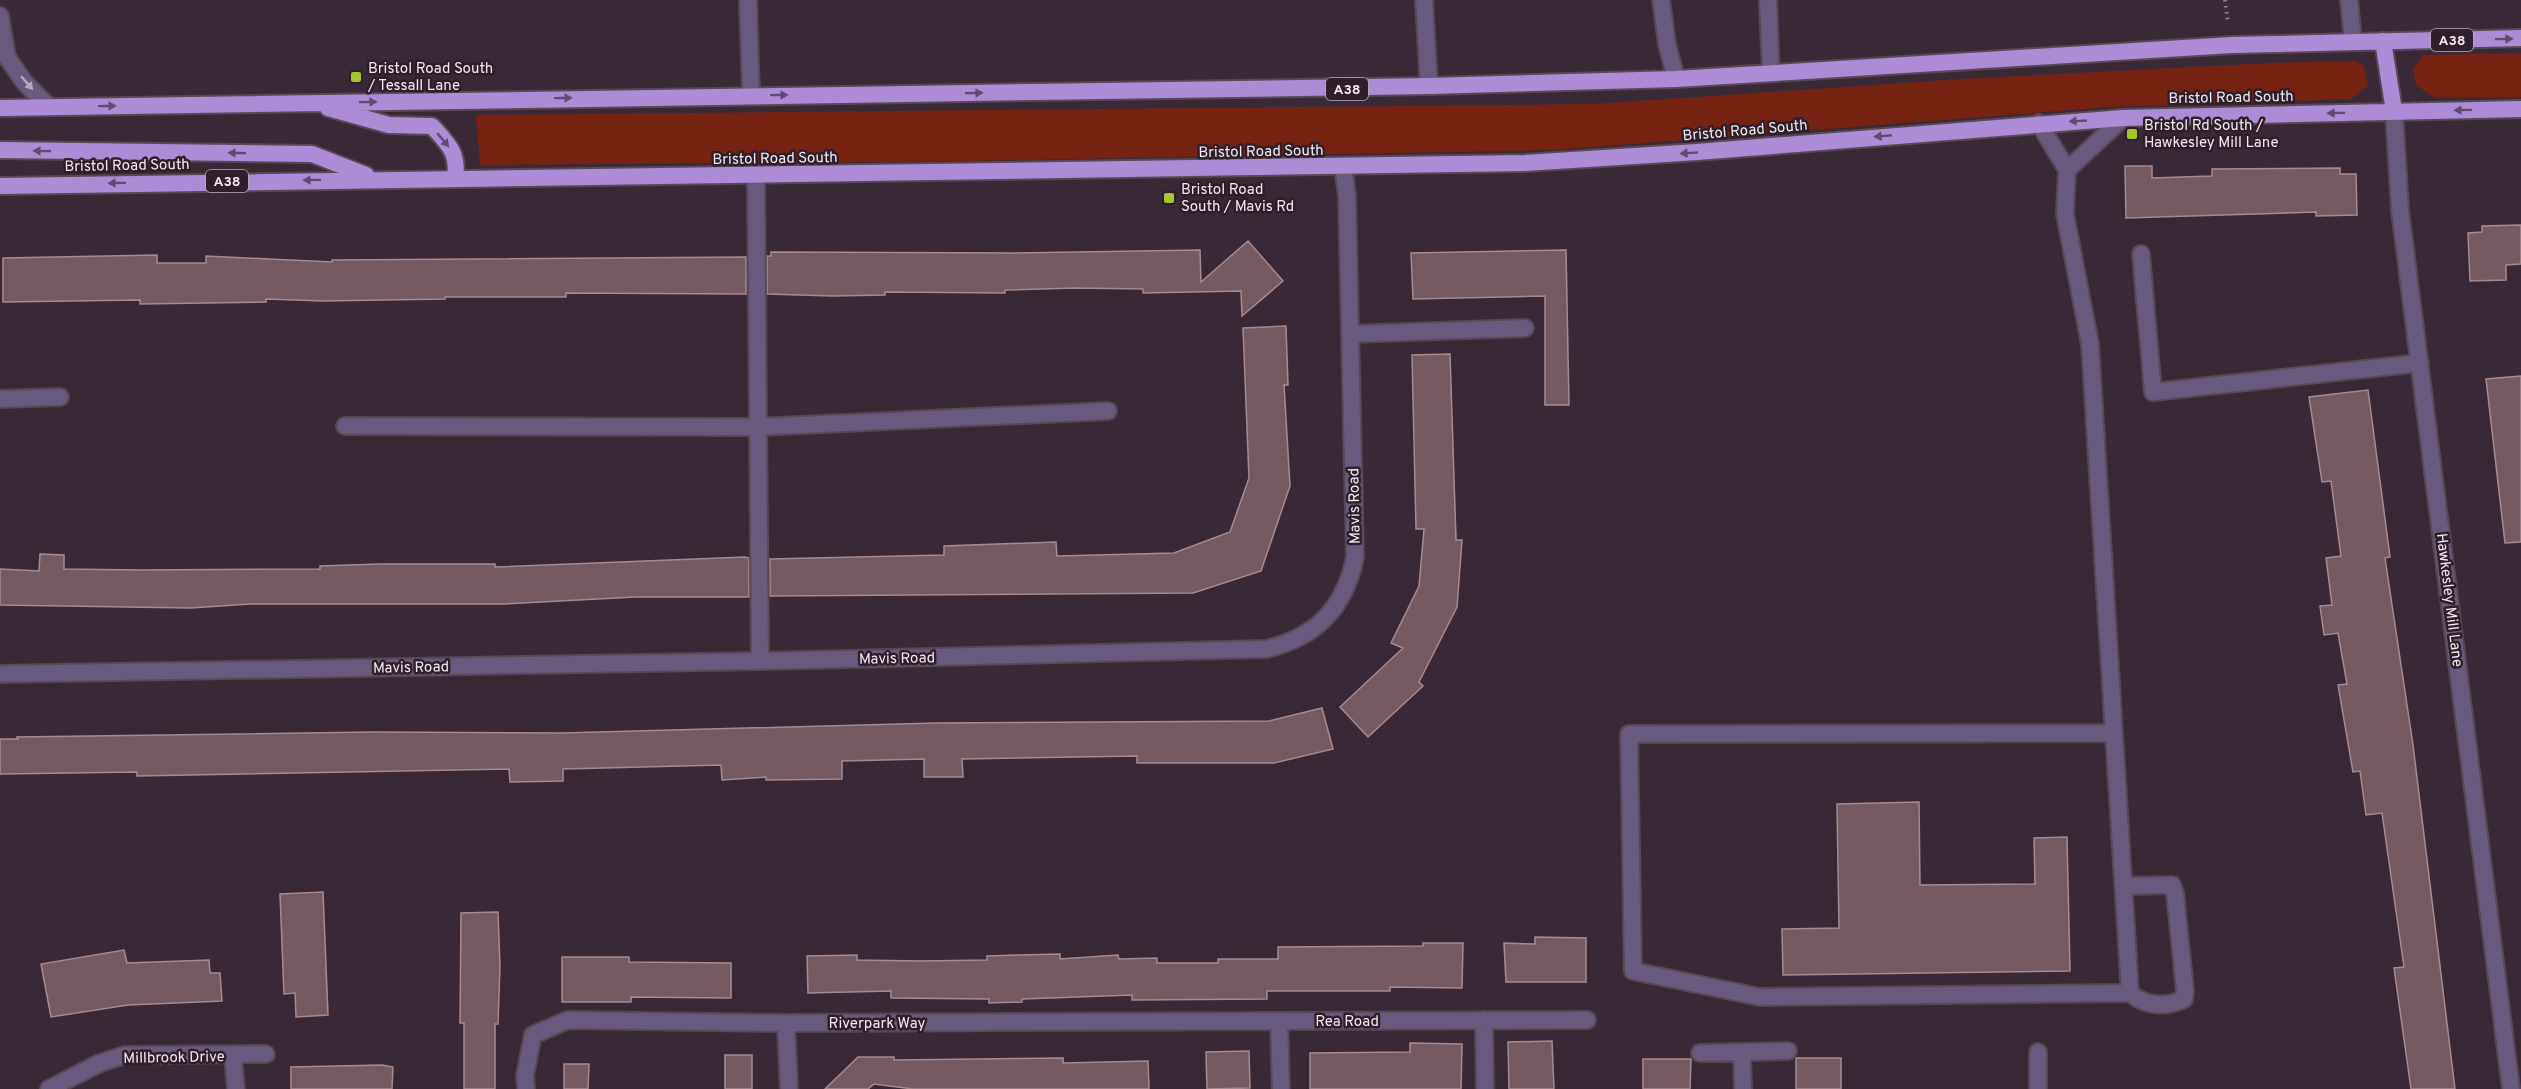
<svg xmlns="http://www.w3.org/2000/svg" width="2521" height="1089" viewBox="0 0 2521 1089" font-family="Overpass,sans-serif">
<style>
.green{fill:#752211}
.building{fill:#725a60;stroke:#a58b91;stroke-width:1.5}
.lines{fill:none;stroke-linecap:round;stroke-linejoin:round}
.service-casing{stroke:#574854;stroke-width:20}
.minor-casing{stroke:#574854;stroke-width:20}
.tertiary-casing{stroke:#574854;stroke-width:20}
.trunk-casing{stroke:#574854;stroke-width:20}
.path{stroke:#91848f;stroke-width:4;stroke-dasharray:1.5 4.5;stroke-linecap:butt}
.service{stroke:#685a7c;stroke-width:16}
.minor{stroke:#685a7c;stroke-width:16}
.tertiary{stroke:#685a7c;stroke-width:16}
.trunk{stroke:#ac8bd7;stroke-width:16}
.oneway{fill:#604a70}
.oneway2{fill:#b4a8bc}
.poi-dot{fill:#a4c825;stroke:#2e1f2b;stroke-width:2}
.labels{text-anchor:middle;stroke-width:5;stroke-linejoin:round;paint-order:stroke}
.shield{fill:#2e1f2b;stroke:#b7acb5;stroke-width:1.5}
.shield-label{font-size:14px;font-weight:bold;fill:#f2e8f0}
.poi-label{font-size:15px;fill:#f2e8f0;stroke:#2e1f2b;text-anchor:start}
.street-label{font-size:15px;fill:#f2e8f0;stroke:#2e1f2b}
</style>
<rect width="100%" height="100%" fill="#392936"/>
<path class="green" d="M 2521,53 L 2521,97 L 2435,98 L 2416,85 L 2413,69 L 2423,55 Z
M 2354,61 L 2364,65 L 2368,85 L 2351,99 L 2110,107 L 1554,150 L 967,161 L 480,165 L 476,115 L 1593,104 L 1961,79 L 2269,63 Z"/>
<path class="building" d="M 2125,166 L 2152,166 L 2152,178 L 2212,176 L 2212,169 L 2340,168 L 2340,174 L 2356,174 L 2357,215 L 2316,216 L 2316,212 L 2126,218 Z
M 2521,225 L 2521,264 L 2506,265 L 2506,280 L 2470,281 L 2468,233 L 2482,232 L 2482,226 Z
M 1248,241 L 1283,281 L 1242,316 L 1241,291 L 1143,293 L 1143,289 L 1075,288 L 1005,290 L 1005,293 L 885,292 L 885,295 L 833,296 L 767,294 L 767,256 L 771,256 L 771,252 L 1016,253 L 1200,250 L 1201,282 Z
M 1566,250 L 1569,405 L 1545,405 L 1545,296 L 1413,299 L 1411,253 Z
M 157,255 L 157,263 L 206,263 L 206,256 L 332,262 L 332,260 L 746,257 L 746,294 L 566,293 L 566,297 L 445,297 L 445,299 L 323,301 L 266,299 L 266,302 L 140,304 L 140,300 L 3,302 L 3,258 Z
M 1286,326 L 1288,385 L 1284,385 L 1290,486 L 1261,571 L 1193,593 L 770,596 L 770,559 L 944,555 L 944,546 L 1056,542 L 1057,556 L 1174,553 L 1230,532 L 1249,478 L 1243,328 Z
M 1450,354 L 1456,540 L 1462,540 L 1457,607 L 1419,682 L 1423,686 L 1368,737 L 1340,707 L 1403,648 L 1391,643 L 1419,586 L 1424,529 L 1416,529 L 1412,355 Z
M 2521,376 L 2521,542 L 2505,543 L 2486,379 Z
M 2368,390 L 2390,557 L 2385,558 L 2413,745 L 2455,1089 L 2411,1089 L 2394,968 L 2404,967 L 2382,813 L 2366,815 L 2360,771 L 2353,772 L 2338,685 L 2347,684 L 2338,633 L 2324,635 L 2320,606 L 2332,605 L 2326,558 L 2341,556 L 2331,481 L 2322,482 L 2309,397 Z
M 40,554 L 64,555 L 64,569 L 140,570 L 320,569 L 320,566 L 380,564 L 495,564 L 495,567 L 745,557 L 749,558 L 749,597 L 635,597 L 503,604 L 250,604 L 191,608 L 0,605 L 0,569 L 39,571 Z
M 1322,708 L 1333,749 L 1274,763 L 1137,763 L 1137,756 L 962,759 L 963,777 L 924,777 L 924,759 L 842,761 L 842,779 L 766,780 L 766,777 L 722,780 L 721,765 L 563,769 L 563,781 L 510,782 L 509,769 L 137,776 L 137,772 L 0,774 L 0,739 L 18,739 L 17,737 L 373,732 L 562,733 L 936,723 L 1269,721 Z
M 1919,802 L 1920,885 L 2035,884 L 2034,838 L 2067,837 L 2070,971 L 1783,975 L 1782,929 L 1839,928 L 1837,804 Z
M 323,892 L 328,1015 L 296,1017 L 295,993 L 284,994 L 280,894 Z
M 498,912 L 500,966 L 498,1024 L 495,1024 L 495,1089 L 464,1089 L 464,1023 L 460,1023 L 461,913 Z
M 1535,937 L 1586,938 L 1586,982 L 1506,982 L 1504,943 L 1535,944 Z
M 1423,943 L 1463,943 L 1462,988 L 1390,987 L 1390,991 L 1267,991 L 1267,999 L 1132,1000 L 1132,995 L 1022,999 L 1022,1002 L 989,1003 L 989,999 L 891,998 L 891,991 L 808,993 L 807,956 L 857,955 L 857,960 L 920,961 L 987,960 L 987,956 L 1020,955 L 1060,954 L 1060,959 L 1118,955 L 1119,959 L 1157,958 L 1157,963 L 1218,963 L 1218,959 L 1278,959 L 1278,947 L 1423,946 Z
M 124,950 L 127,963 L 209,960 L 210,973 L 220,973 L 222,1001 L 128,1005 L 51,1017 L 41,964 Z
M 562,957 L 629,957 L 629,962 L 731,963 L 731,998 L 631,997 L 631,1002 L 562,1002 Z
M 1552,1041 L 1554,1089 L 1509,1089 L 1508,1042 Z
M 1410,1043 L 1462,1044 L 1461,1089 L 1310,1089 L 1310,1053 L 1410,1052 Z
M 1249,1051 L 1250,1088 L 1207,1089 L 1206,1052 Z
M 725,1055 L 752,1055 L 752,1089 L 725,1089 Z
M 858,1057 L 894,1057 L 894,1060 L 1063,1058 L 1063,1063 L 1148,1061 L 1149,1089 L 913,1089 L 874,1084 L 868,1089 L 825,1089 Z
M 1796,1058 L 1841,1058 L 1841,1089 L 1796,1089 Z
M 1643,1059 L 1691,1059 L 1690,1089 L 1643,1089 Z
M 564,1064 L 589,1064 L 588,1089 L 564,1089 Z
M 382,1065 L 393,1067 L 392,1089 L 291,1089 L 291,1067 Z"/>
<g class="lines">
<defs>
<path id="service" d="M 1424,0 L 1429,86
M 1768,0 L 1771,73
M 2349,0 L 2353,42
M 2039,123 L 2067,170 L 2065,214 L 2090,344 L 2130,993 L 1760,997 L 1633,971 L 1629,734 L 2114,733
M 2067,170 L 2123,118
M 756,176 L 760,661
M 2141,254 L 2153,392 L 2420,363
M 1350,334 L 1525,328
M 0,399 L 60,397
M 345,426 L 758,427 L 1108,411
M 2124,886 L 2172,885 L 2175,893 L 2185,991 L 2184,999 C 2166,1008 2145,1006 2130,993"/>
<path id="minor" d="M 748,0 L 751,95
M 1661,0 L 1667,44 L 1676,79
M 2394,111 L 2400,210 L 2511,1089
M 0,674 L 760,661 L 1266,649 C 1317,637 1344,608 1355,558 L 1347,195 L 1343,167
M 1484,1020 L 1485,1089
M 786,1023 L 789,1089
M 1700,1053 L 1788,1051
M 1742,1053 L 1743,1089
M 233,1056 L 236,1089
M 49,1089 L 100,1063 L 125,1055 L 266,1054
M 526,1089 L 525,1075 L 533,1035 L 568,1020 L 786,1023 L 1279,1021
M 1281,1089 L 1279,1021 L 1587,1020
M 2038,1089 L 2038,1052"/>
<path id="tertiary" d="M 0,16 L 7,57 L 24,82 L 49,107"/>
<path id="trunk" d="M 2383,41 L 2394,111
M 0,108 L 1429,86 L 1676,79 L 2232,45 L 2521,38
M 328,108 L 389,125 L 432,126 C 448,144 459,153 455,178
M 0,150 L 312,154 L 366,175
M 0,186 L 1525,163 L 1697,152 L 2123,118 L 2521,109"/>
</defs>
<use href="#service" class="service-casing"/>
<use href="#minor" class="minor-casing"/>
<use href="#tertiary" class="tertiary-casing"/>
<use href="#trunk" class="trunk-casing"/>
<path class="path" d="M 2225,0 L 2228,23"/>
<use href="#service" class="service"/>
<use href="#minor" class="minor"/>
<use href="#tertiary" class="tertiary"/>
<use href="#trunk" class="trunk"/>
</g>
<defs><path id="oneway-solid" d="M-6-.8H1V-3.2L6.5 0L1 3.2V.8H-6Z" transform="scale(1.5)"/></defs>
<g class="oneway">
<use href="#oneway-solid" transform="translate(2504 39) rotate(-1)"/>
<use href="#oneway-solid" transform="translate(974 93) rotate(-1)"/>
<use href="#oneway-solid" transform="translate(779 95) rotate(-1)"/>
<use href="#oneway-solid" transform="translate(563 98) rotate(-1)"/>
<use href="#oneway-solid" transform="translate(368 102) rotate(-1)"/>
<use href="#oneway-solid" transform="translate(107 106) rotate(-1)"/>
<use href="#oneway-solid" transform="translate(2463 110) rotate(179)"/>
<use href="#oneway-solid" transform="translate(2336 113) rotate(179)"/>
<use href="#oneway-solid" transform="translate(2078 121) rotate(177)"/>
<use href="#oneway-solid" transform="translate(1883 136) rotate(175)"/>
<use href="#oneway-solid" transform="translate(443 140) rotate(50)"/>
<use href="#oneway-solid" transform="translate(42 151) rotate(-179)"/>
<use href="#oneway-solid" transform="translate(237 153) rotate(-179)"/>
<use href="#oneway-solid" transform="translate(1689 153) rotate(176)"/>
<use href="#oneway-solid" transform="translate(312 180) rotate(179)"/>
<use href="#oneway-solid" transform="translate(117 183) rotate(179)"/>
</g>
<use class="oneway2" href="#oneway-solid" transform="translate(27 83) rotate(49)"/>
<g class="poi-dot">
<rect x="350" y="71" width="12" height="12" rx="3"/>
<rect x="2126" y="128" width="12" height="12" rx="3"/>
<rect x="1163" y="192" width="12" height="12" rx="3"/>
</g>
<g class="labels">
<g class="shield">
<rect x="2431" y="29" width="42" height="22" rx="4.5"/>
<rect x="1326" y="78" width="42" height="22" rx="4.5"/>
<rect x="206" y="170" width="42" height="22" rx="4.5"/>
</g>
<g class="shield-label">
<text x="2452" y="45">A38</text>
<text x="1347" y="94">A38</text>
<text x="227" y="186">A38</text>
</g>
<g class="poi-label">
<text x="368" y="73">Bristol Road South<tspan x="368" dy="17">/ Tessall Lane</tspan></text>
<text x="2144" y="130">Bristol Rd South /<tspan x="2144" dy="17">Hawkesley Mill Lane</tspan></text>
<text x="1181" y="194">Bristol Road<tspan x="1181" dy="17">South / Mavis Rd</tspan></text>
</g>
<g class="street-label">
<text transform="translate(2231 97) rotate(-1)" y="5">Bristol Road South</text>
<text transform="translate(1745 130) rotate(-5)" y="5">Bristol Road South</text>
<text transform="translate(1261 151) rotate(-1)" y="5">Bristol Road South</text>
<text transform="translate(775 158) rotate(-1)" y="5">Bristol Road South</text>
<text transform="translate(127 165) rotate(-1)" y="5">Bristol Road South</text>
<text transform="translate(1354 506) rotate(-91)" y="5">Mavis Road</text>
<text transform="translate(2450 600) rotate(83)" y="5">Hawkesley Mill Lane</text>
<text transform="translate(897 658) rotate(-1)" y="5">Mavis Road</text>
<text transform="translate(411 667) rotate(-1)" y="5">Mavis Road</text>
<text x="1347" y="1026">Rea Road</text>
<text x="877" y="1028">Riverpark Way</text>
<text transform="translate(174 1057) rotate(-1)" y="5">Millbrook Drive</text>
</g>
</g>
</svg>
